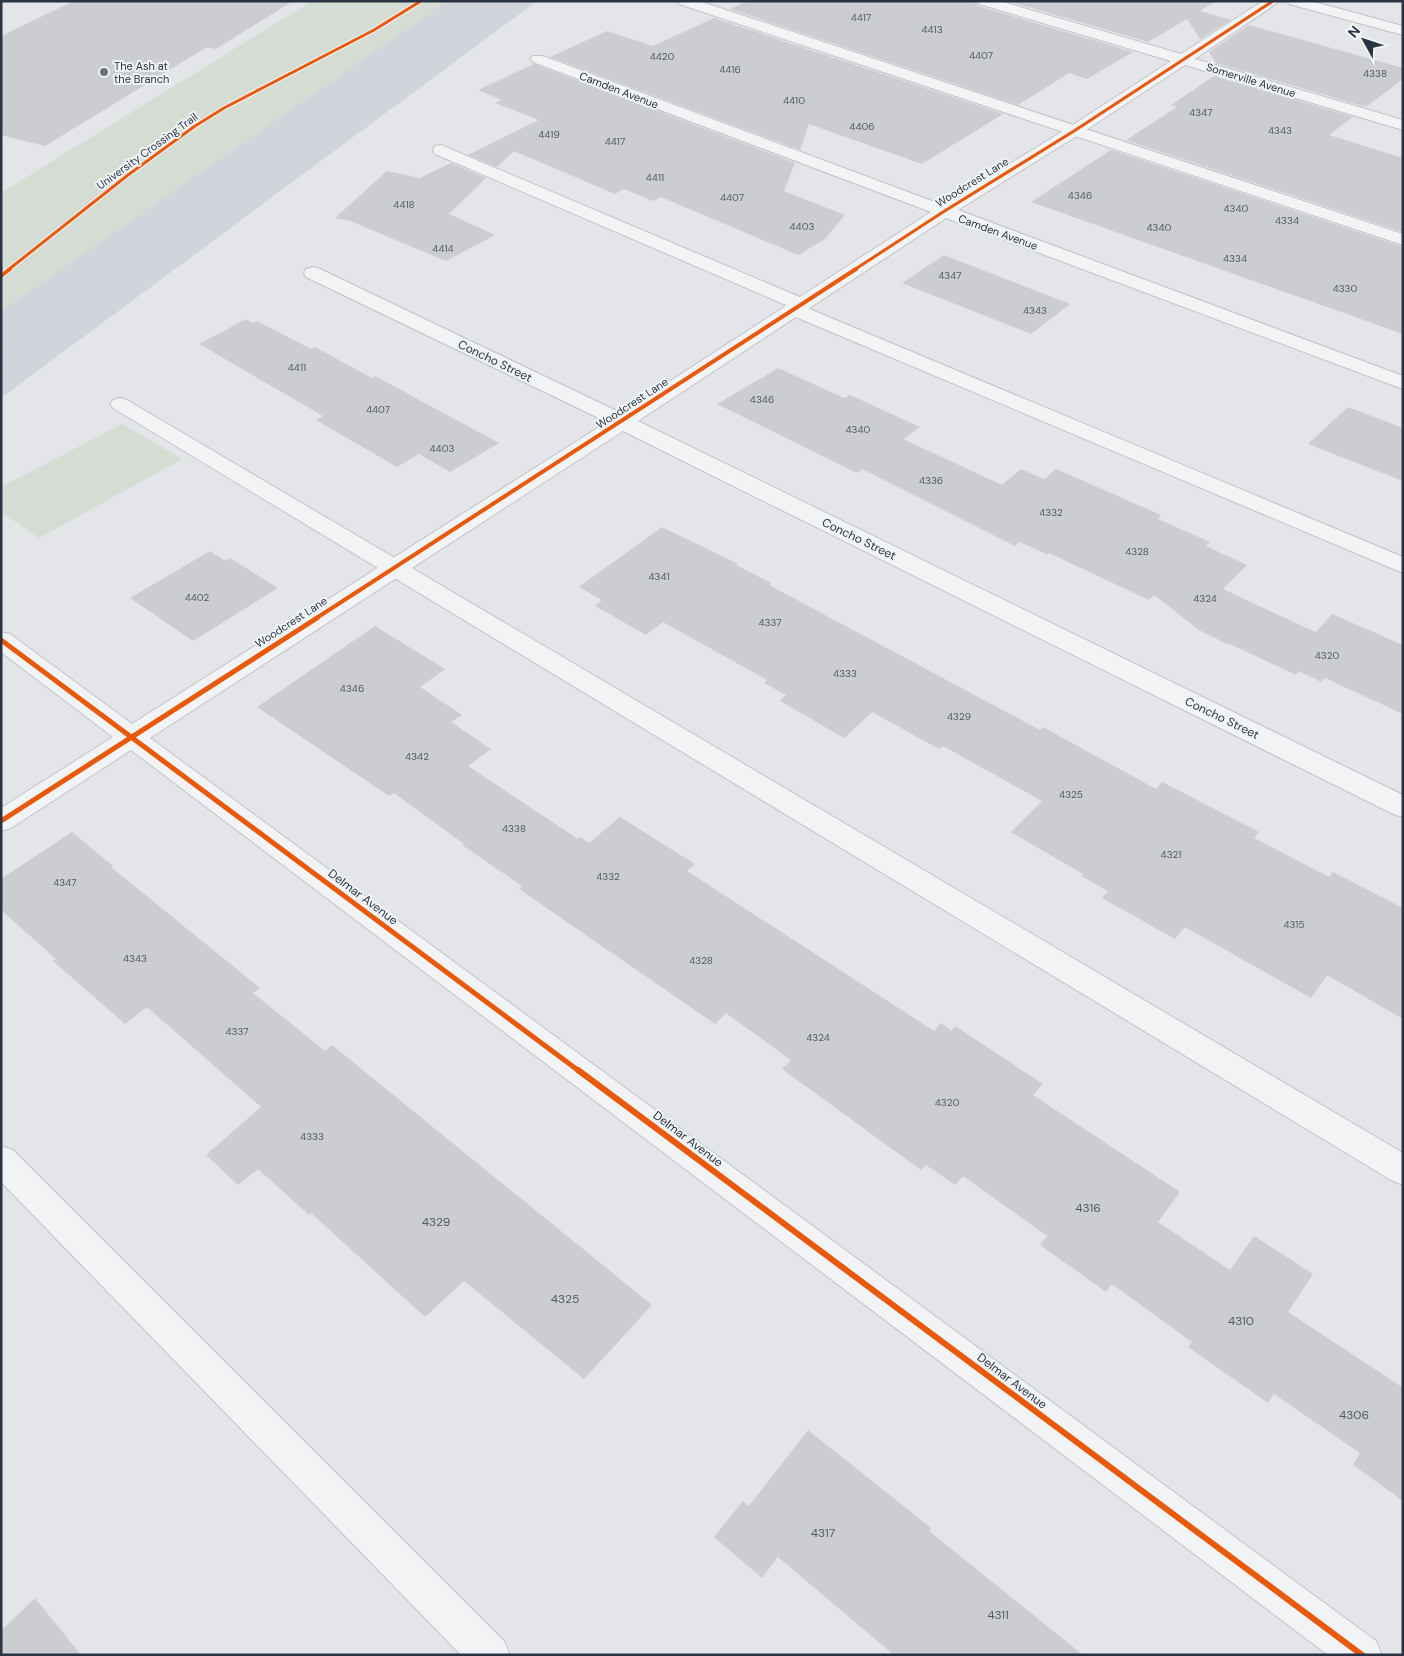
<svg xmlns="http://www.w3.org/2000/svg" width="1404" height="1656" viewBox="0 0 1404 1656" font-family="'DM Sans',sans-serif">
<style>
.built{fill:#d1d5db}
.green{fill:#d4dcd3}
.building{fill:#cbcdd0}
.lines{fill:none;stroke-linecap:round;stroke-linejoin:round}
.lane-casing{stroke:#c1c3c6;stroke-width:2}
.street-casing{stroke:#c1c3c6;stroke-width:2}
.lane{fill:#f2f3f5;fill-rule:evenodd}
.street{fill:#f2f3f5;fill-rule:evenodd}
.tram{stroke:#cbcdd0;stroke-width:1}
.cycleway-far3-casing{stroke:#f1f4f7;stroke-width:5}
.cycleway-far2-casing{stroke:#f1f4f7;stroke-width:6}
.cycleway-far1-casing{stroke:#f1f4f7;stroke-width:8}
.cycleway-casing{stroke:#f1f4f7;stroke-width:9}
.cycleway-far3{stroke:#e8590c;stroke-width:3}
.cycleway-far2{stroke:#e8590c;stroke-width:4}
.cycleway-far1{stroke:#e8590c;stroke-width:5}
.cycleway{stroke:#e8590c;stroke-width:6}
.poi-dot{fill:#6a717c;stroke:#f1f4f7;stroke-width:2}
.labels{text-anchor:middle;stroke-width:4;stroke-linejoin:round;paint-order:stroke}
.number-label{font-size:10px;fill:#525a66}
.far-poi-label{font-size:11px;fill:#293342;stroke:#f1f4f7;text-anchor:start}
.far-street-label{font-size:11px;fill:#293342;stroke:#f1f4f7}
.street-label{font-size:12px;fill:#293342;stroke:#f1f4f7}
.near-number-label{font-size:12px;fill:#525a66}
</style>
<rect width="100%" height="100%" fill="#e3e5e8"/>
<path class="built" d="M 447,1 L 537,1 L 1,398 L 1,311 Z"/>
<path class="green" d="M 312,1 L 447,1 L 1,311 L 1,193 Z
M 122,424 L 182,459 L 39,538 L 1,512 L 1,487 Z"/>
<path class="building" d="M 74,1 L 293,1 L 216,49 L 207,47 L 45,146 L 1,135 L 1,36 Z
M 748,1 L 975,1 L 978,6 L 1133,52 L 1087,79 L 1069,73 L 1018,105 L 730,9 Z
M 1008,1 L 1216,1 L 1200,11 L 1231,20 L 1200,39 L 1187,19 L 1148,42 Z
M 714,18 L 1003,114 L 922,164 L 809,124 L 800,150 L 550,57 L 607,31 L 653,46 Z
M 1249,25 L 1403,68 L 1403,79 L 1366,107 L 1216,63 L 1209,52 Z
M 534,64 L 795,163 L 784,191 L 845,215 L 825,239 L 798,255 L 661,197 L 653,201 L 624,189 L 615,194 L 514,151 L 497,167 L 468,155 L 539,120 L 495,103 L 502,100 L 478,90 Z
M 1214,76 L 1353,117 L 1329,135 L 1403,158 L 1403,232 L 1126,140 L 1177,107 L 1171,105 Z
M 1111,150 L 1403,247 L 1403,334 L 1031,202 Z
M 451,163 L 486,178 L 449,214 L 495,235 L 446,261 L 350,221 L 335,218 L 387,171 L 420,178 Z
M 944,255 L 1070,304 L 1031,334 L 902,283 Z
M 246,319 L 253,323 L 257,321 L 311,349 L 315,347 L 372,378 L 375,376 L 499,443 L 450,472 L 419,454 L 397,467 L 316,420 L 323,416 L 199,344 Z
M 778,368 L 844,398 L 850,395 L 920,427 L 903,439 L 1002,485 L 1021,469 L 1044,479 L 1056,469 L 1161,515 L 1158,519 L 1210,542 L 1206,546 L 1247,565 L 1223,589 L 1302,626 L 1316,632 L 1332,614 L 1403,645 L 1403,714 L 1325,678 L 1321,682 L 1299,671 L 1296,675 L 1230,644 L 1229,645 L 1199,630 L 1154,595 L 1149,600 L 1049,553 L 1048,555 L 1020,542 L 1015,546 L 862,469 L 857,473 L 717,404 Z
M 1348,407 L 1403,428 L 1403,481 L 1308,444 Z
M 662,527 L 738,564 L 736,565 L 771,583 L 769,585 L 1040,730 L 1043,727 L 1156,789 L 1162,782 L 1259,832 L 1254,838 L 1329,877 L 1333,872 L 1403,908 L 1403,1019 L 1327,975 L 1311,998 L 1185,927 L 1175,939 L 1102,898 L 1108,891 L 1081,876 L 1083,874 L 1011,832 L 1042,801 L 943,746 L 939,749 L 872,712 L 844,738 L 780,701 L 786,695 L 764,683 L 767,680 L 663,622 L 646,635 L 595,606 L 602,600 L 579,587 Z
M 210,551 L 225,561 L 230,558 L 278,588 L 193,641 L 130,598 Z
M 375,626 L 445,669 L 420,687 L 462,715 L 451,722 L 491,749 L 468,766 L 578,839 L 580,837 L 589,843 L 620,817 L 695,864 L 687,871 L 934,1031 L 941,1023 L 951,1031 L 955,1026 L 1043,1084 L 1033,1095 L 1180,1192 L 1158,1222 L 1230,1270 L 1254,1236 L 1313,1274 L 1288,1312 L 1402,1387 L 1403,1386 L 1403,1501 L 1353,1465 L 1360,1453 L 1274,1394 L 1268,1403 L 1188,1347 L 1192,1342 L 1112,1284 L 1106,1292 L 1040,1245 L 1047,1236 L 963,1176 L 955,1185 L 926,1165 L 921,1170 L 782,1069 L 791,1060 L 726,1013 L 715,1024 L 519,889 L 522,886 L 462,845 L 464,844 L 394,793 L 389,796 L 257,707 Z
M 72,832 L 113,866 L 111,867 L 260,988 L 253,993 L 325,1051 L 332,1045 L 652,1305 L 584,1379 L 464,1281 L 425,1317 L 311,1213 L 309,1215 L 258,1169 L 238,1185 L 206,1155 L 261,1107 L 147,1007 L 125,1024 L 53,961 L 56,959 L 1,910 L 1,879 Z
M 808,1430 L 931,1528 L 929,1531 L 1083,1655 L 894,1655 L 778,1557 L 762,1578 L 714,1537 L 743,1501 L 749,1506 Z
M 35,1598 L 81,1655 L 1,1655 L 1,1631 Z"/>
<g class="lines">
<defs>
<path id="lane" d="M 677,1 L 699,1 L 1403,234 L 1403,245 L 679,4 Z
M 1287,1 L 1311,1 L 1403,26 L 1403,35 L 1289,4 Z
M 441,145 L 807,300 L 810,304 L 807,308 L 1403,557 L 1403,573 L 786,313 L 783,309 L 786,305 L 435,154 L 433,150 L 435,146 Z
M 120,398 L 127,400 L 1403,1153 L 1403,1185 L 1391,1180 L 113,408 L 110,404 L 113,400 Z
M 1,1146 L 13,1150 L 504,1641 L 510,1655 L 461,1655 L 1,1182 Z"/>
<path id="street" d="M 977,1 L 1000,1 L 1181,54 L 1263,1 L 1280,1 L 1195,59 L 1403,120 L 1403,130 L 1185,65 L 1080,134 L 958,210 L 1403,376 L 1403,389 L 946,218 L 638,421 L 1403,795 L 1403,817 L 1393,814 L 623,431 L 150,738 L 1376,1641 L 1382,1655 L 1328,1655 L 131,750 L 11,828 L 1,831 L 1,808 L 113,737 L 1,652 L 1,632 L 10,634 L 132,724 L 607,422 L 306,277 L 304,273 L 306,269 L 313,267 L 320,269 L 621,413 L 931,212 L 533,62 L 530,59 L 533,56 L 543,56 L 943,205 L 1068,128 L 1171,61 L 979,4 Z"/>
</defs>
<use href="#lane" class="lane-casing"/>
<use href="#street" class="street-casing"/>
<use href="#lane" class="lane"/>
<use href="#street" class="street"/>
<path class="tram" d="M 1,353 L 495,1
M 1,374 L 516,1"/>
<defs>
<path id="cycleway-far3" d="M 8,270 L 128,175 L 195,126 L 224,108 L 374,30 L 421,1
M 854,270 L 943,212 L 1074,131 L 1273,1"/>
<path id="cycleway-far2" d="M 1,276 L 10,269
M 315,619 L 856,269"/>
<path id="cycleway-far1" d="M 1,640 L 579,1071
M 1,821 L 317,618"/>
<path id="cycleway" d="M 578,1070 L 1362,1655"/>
</defs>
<use href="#cycleway-far3" class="cycleway-far3-casing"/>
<use href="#cycleway-far2" class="cycleway-far2-casing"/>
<use href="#cycleway-far1" class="cycleway-far1-casing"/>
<use href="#cycleway" class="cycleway-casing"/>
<use href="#cycleway-far3" class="cycleway-far3"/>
<use href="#cycleway-far2" class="cycleway-far2"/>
<use href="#cycleway-far1" class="cycleway-far1"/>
<use href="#cycleway" class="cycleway"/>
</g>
<circle class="poi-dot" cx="104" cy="72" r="5"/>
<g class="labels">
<g class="number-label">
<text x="861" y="21">4417</text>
<text x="932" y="33">4413</text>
<text x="981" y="59">4407</text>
<text x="662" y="60">4420</text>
<text x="730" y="73">4416</text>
<text x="1375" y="77">4338</text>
<text x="794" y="104">4410</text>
<text x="1201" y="116">4347</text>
<text x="862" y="130">4406</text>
<text x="1280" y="134">4343</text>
<text x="549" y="138">4419</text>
<text x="615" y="145">4417</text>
<text x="655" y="181">4411</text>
<text x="1080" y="199">4346</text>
<text x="732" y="201">4407</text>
<text x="404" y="208">4418</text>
<text x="1236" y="212">4340</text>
<text x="1287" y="224">4334</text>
<text x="802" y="230">4403</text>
<text x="1159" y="231">4340</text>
<text x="443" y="252">4414</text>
<text x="1235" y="262">4334</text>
<text x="950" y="279">4347</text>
<text x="1345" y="292">4330</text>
<text x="1035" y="314">4343</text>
<text x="297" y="371">4411</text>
<text x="762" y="403">4346</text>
<text x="378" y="413">4407</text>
<text x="858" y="433">4340</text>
<text x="442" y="452">4403</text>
<text x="931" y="484">4336</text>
<text x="1051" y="516">4332</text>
<text x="1137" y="555">4328</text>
<text x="659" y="580">4341</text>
<text x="197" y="601">4402</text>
<text x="1205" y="602">4324</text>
<text x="770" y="626">4337</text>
<text x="1327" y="659">4320</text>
<text x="845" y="677">4333</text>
<text x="352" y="692">4346</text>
<text x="959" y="720">4329</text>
<text x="417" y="760">4342</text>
<text x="1071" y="798">4325</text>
<text x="514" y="832">4338</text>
<text x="1171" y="858">4321</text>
<text x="608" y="880">4332</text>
<text x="65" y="886">4347</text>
<text x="1294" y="928">4315</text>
<text x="135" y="962">4343</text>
<text x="701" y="964">4328</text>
<text x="237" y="1035">4337</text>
<text x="818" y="1041">4324</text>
<text x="947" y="1106">4320</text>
<text x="312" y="1140">4333</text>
</g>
<g class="far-poi-label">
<text x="114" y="70">The Ash at<tspan x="114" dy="13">the Branch</tspan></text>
</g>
<g class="far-street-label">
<text transform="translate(1251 80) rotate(17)" y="4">Somerville Avenue</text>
<text transform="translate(619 90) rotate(21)" y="4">Camden Avenue</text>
<text transform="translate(147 151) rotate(-36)" y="4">University Crossing Trail</text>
<text transform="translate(972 182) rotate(-32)" y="4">Woodcrest Lane</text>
<text transform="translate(998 232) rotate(20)" y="4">Camden Avenue</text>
<text transform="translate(632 403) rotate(-33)" y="4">Woodcrest Lane</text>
<text transform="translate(291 622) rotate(-33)" y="4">Woodcrest Lane</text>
</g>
<g class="street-label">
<text transform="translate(495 361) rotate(26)" y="4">Concho Street</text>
<text transform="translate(859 539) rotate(26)" y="4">Concho Street</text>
<text transform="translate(1222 718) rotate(26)" y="4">Concho Street</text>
<text transform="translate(363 897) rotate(37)" y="4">Delmar Avenue</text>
<text transform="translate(688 1139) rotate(37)" y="4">Delmar Avenue</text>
<text transform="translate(1012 1381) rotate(37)" y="4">Delmar Avenue</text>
</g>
<g class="near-number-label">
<text x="1088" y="1212">4316</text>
<text x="436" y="1226">4329</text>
<text x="565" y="1303">4325</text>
<text x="1241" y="1325">4310</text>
<text x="1354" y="1419">4306</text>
<text x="823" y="1537">4317</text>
<text x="998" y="1619">4311</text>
</g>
</g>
<rect width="1404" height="1656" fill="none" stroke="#293342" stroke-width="5"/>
<g transform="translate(1364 40) rotate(310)" stroke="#f1f4f7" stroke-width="4" paint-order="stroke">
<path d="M0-4L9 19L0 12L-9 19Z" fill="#293342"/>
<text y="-8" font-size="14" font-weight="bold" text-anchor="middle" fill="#293342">N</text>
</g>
</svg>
